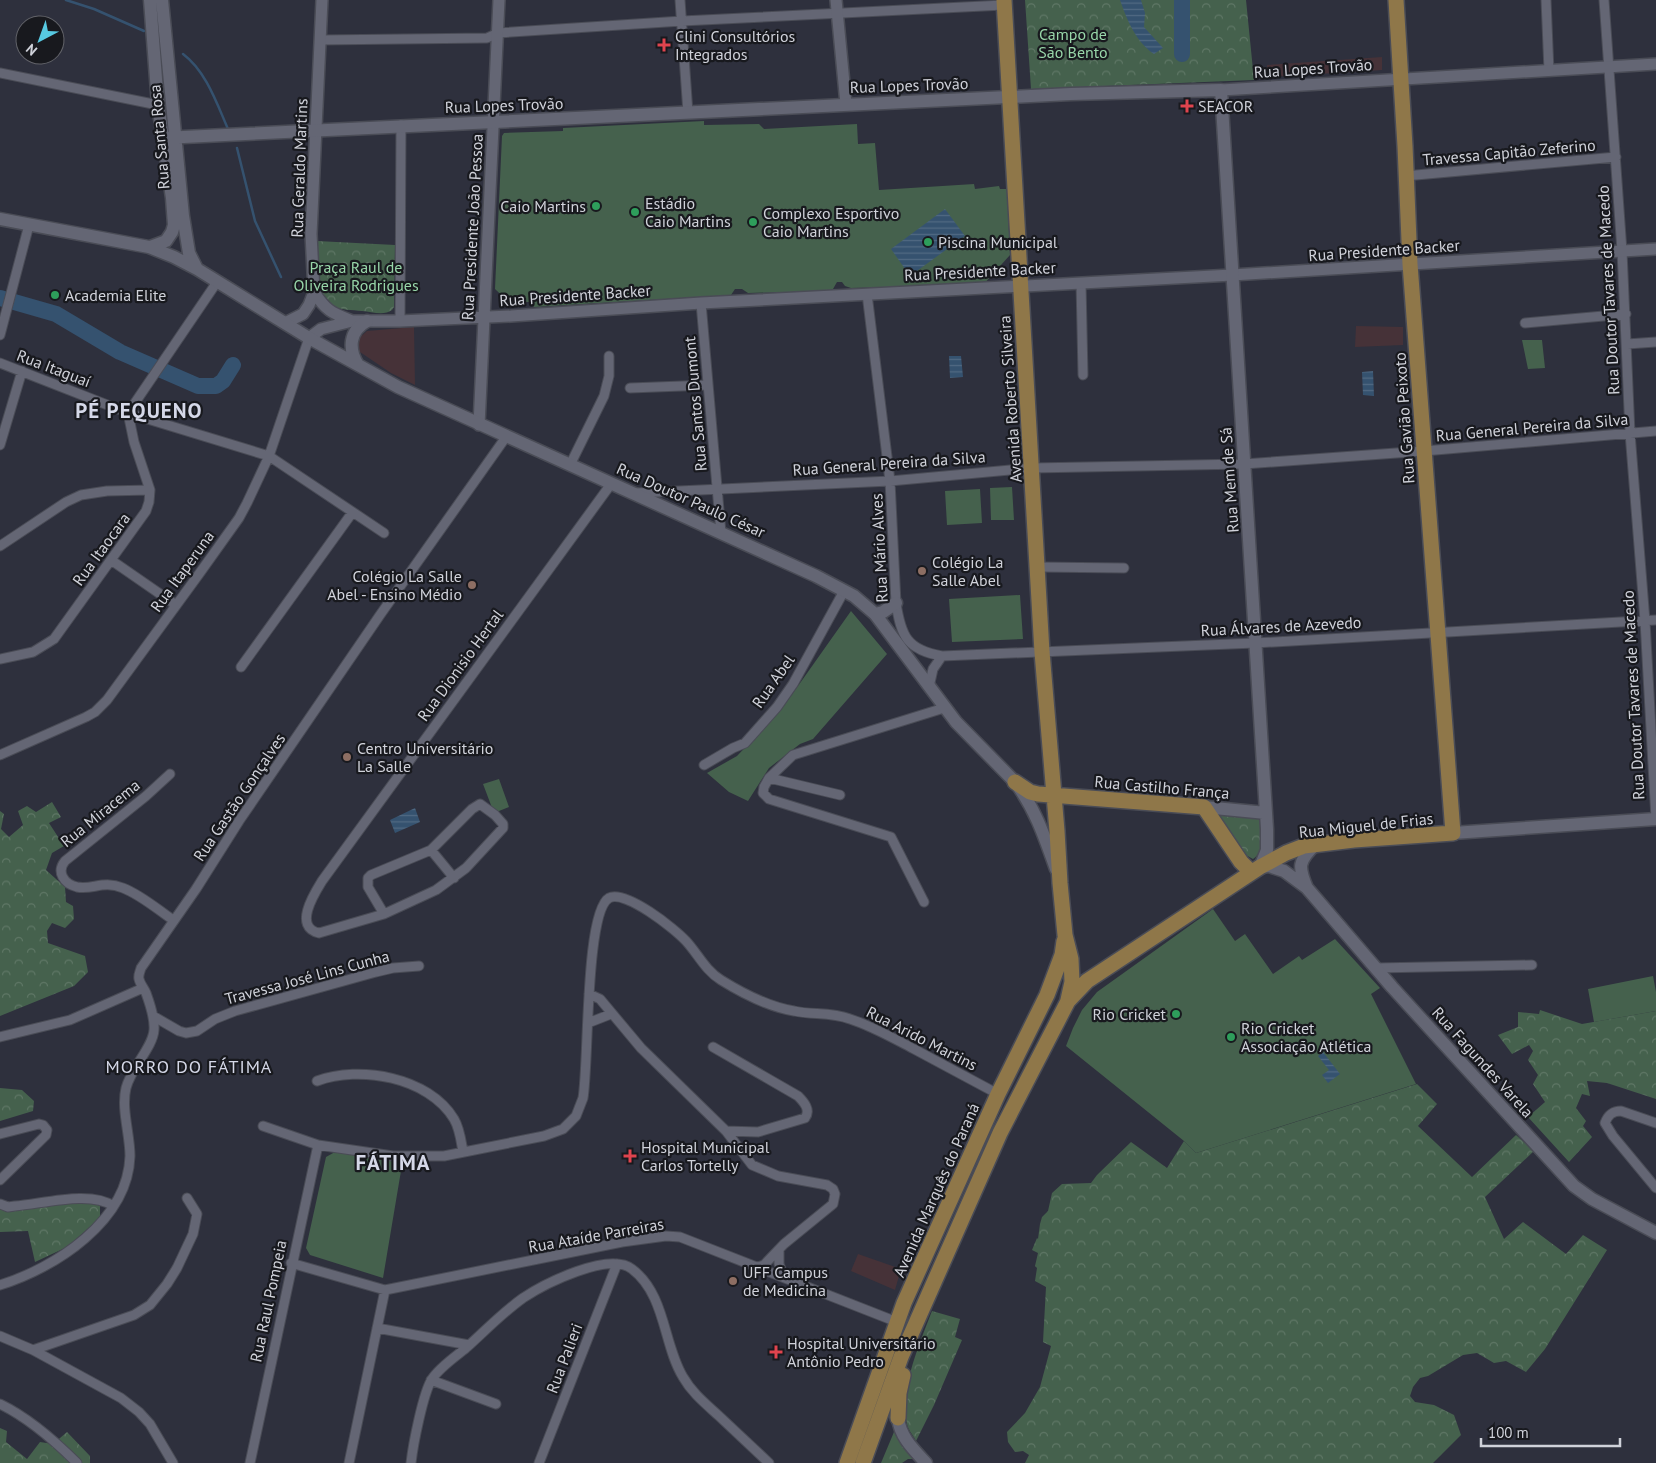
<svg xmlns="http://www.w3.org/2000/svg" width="1656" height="1463" viewBox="0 0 1656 1463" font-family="'PT Sans',sans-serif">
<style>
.commercial{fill:#463238}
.forest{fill:url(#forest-crowns)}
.garden{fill:#45614d}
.water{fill:url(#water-rules)}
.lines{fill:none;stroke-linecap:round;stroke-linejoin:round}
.stream{stroke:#35526f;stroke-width:2.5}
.river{stroke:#35526f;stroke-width:16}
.minor-casing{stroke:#4a4c56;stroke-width:11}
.tertiary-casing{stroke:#4a4c56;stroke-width:14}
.secondary-casing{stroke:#4a4c56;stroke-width:15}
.primary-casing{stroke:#4a4c56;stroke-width:18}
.minor{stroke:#646674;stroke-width:9}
.tertiary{stroke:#646674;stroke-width:11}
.secondary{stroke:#646674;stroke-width:12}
.primary{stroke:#8f7749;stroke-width:15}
.health-dot{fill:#e0444e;stroke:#18191e;stroke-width:2}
.leisure-dot{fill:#2e9e5b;stroke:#18191e;stroke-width:2}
.education-dot{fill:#8d6e63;stroke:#18191e;stroke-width:2}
.labels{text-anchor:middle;stroke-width:4.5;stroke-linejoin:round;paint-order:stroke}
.park-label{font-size:16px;fill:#98d6a9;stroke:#18191e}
.poi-label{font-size:16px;fill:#d0d2da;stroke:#18191e;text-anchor:start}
.street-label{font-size:16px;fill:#d0d2da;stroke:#18191e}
.neighbourhood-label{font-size:18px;letter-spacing:1px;fill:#d5d8e8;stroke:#18191e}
.district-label{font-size:21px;font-weight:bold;letter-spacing:1px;fill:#d5d8e8;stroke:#18191e}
</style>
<defs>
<pattern id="forest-crowns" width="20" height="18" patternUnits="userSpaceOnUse" patternTransform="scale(1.25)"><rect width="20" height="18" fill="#45614d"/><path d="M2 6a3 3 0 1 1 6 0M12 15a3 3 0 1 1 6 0" fill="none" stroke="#5f7766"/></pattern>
<pattern id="water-rules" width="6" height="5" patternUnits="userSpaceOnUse" patternTransform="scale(1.25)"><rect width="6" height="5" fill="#35526f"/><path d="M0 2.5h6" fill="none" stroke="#516a83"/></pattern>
</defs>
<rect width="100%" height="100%" fill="#2e303d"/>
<path class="commercial" d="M 1382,57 L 1382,70 L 1268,77 L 1267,65 Z
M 1356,326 L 1403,327 L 1403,345 L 1355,347 Z
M 414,327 L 415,385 L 391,373 L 357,350 L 358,339 L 367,331 Z
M 858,1254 L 901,1269 L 895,1290 L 851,1271 Z"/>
<path class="forest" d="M 1025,0 L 1246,0 L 1254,80 L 1031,89 Z
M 317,241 L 395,245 L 394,307 L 392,310 C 384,316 372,312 362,311 C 352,310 341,310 332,306 C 312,295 317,260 317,241 Z
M 52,802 L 61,817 L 49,823 L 64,846 L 52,853 L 46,870 L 65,887 L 66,902 L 73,906 L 74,919 L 65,928 L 52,923 L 47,931 L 48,943 L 85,956 L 88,972 L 74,986 L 0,1016 L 0,811 L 4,814 L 1,829 L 9,837 L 23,825 L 18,811 L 27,806 L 36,812 Z
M 1222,815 L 1256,817 L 1260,820 C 1261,833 1265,851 1253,859 L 1244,854 L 1221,820 L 1220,817 Z
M 1540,1010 L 1582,1024 L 1656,1011 L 1656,1099 L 1607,1083 L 1587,1081 L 1590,1096 L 1582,1094 L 1576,1108 L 1586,1121 L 1583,1126 L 1592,1137 L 1569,1162 L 1528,1117 L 1545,1102 L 1533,1084 L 1538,1075 L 1528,1060 L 1533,1051 L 1529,1045 L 1512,1054 L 1498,1035 L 1518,1027 L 1518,1012 L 1539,1014 Z
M 1417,1084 L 1437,1104 L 1418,1126 L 1472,1177 L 1516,1135 L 1534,1151 L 1485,1197 L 1504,1239 L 1523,1222 L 1566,1254 L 1583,1235 L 1607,1250 L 1545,1349 L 1526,1372 L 1506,1361 L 1494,1363 L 1477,1353 L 1463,1355 L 1428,1376 L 1420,1378 L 1413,1387 L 1410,1396 L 1415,1402 L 1434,1405 L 1454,1415 L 1461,1435 L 1433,1463 L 1025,1463 L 1029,1455 L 1023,1451 L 1015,1452 L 1008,1442 L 1007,1432 L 1025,1413 L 1040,1387 L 1051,1346 L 1043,1342 L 1046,1287 L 1035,1281 L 1037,1268 L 1035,1266 L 1038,1253 L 1032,1250 L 1037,1238 L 1038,1239 L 1040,1224 L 1042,1217 L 1048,1211 L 1052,1193 L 1062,1184 L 1091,1183 L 1097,1175 L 1131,1142 L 1167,1168 L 1184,1141 L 1196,1153 Z
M 0,1088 L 22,1090 L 34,1101 L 33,1111 L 0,1121 Z
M 68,1199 L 100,1200 L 100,1218 L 67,1247 L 35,1262 L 28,1231 L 0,1232 L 0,1206 Z
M 932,1311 L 960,1319 L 955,1337 L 962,1340 L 934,1405 L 916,1441 C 913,1435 908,1430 907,1424 C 899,1391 920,1342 932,1311 Z
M 0,1428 L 7,1431 L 6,1442 L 27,1459 L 40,1442 L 53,1444 L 67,1432 L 90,1456 L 90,1463 L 0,1463 Z
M 894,1432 L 899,1441 L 916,1459 L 908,1459 L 902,1463 L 881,1463 Z"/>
<path class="garden" d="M 704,121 L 704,125 L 759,124 L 764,129 L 857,124 L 858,144 L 875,143 L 879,190 L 974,184 L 975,189 L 999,186 L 1000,189 L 1007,189 L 1010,255 L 983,285 L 851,288 L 845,286 L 842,282 L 837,282 L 833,289 L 828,291 L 748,293 L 742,289 L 735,289 L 731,295 L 534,307 L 531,302 L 525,302 L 521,307 L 514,307 L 495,289 L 502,136 L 504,133 L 563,131 L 563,128 Z
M 1522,340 L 1542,340 L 1545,368 L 1528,369 Z
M 1012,487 L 1014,520 L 991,520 L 990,488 Z
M 980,489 L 982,523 L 947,525 L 945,491 Z
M 1020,595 L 1023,639 L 952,642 L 949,599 Z
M 851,611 L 887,654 L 813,739 L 800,744 L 769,768 L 748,801 L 729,792 L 707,773 L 737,756 L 781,710 Z
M 499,779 L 509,807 L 494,813 L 483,784 Z
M 1213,909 L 1235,941 L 1245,934 L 1273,974 L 1299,956 L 1302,960 L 1335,939 L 1380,988 L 1371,994 L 1416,1084 L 1196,1153 L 1184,1141 L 1066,1046 L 1073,1028 L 1082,1010 L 1097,992 Z
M 1653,976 L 1656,992 L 1656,1011 L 1594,1022 L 1588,989 Z
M 342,1148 L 403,1159 L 383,1278 L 310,1255 L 306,1248 L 326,1157 Z"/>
<path class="water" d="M 1120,0 L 1141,0 L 1145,13 L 1144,27 L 1163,48 L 1154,54 C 1136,42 1127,20 1120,0 Z
M 945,209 L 965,236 L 910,276 L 891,249 Z
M 949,356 L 961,356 L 963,377 L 950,378 Z
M 1373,371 L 1374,396 L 1363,395 L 1362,372 Z
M 415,808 L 420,822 L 395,833 L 390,820 Z
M 1323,1052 L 1340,1074 L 1328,1083 L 1322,1075 L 1329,1070 L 1318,1056 Z"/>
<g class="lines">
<path class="stream" d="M 66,0 L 94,9 L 144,31
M 183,54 C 206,71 217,104 228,129
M 237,148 L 255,221 L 281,277"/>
<path class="river" d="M 1182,54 L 1182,0
M 0,298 L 56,314 L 120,352 L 198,386 L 216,386 L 223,381 L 233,365"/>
<defs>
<path id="minor" d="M 680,0 L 688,113
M 1546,0 L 1549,71
M 1604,0 L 1622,251 L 1630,433 L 1645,621 L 1656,819
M 320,40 L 487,38 L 498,33 L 682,21 L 1004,5
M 0,73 L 158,105
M 1405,176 L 1616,157
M 1081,283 L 1083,375
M 867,294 L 890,481 L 896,603 C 901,636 907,650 942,656 L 1255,643 L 1656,620
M 701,303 L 721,533
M 400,321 L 401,125
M 1525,323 L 1626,314
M 0,335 L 29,225
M 1627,344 L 1656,342
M 0,363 L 128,413 L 269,456 L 384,533
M 630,388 L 708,385
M 128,413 L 217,282
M 0,445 L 22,371
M 570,465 L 604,396 L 609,376 L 609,356
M 636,493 L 890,481 L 1032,468 L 1244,464 L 1424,451 L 1656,431
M 0,546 L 66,502 L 81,495 L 107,491 L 150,490
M 111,560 L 176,605
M 1038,567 L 1124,568
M 0,659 L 33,652 L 54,639 L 146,511 L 149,502 L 150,490 L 134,442 L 128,413
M 241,667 L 352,513
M 929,687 L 933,669 L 942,656
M 0,755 L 86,717 L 95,712 L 107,700 L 199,574 L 239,518 L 247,503 L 269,456 L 309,338
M 704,765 L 733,748 L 745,743 L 777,707 L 793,684 L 844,591
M 170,774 L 146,796 L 65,861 C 56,872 64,884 77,887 C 93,890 103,880 123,888 C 141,895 157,909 173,920
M 769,778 L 840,795
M 431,850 L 454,878
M 924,902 L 891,837 L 769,799 L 763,793 L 764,787 L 769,778 L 793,755 L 944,708
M 384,914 L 368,887 L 368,878 L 371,875 L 431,850 L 472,809 L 480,804 L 495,815 L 503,824 L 503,828 L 466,868 L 436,890 L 384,914 L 319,933 C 293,927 314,894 322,881 L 611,484
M 1376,968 L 1532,965
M 589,994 L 600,999 L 641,1048 L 726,1131 L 752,1165 L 778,1176 L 827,1185 L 833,1189 L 835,1194 L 833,1204 L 784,1244 L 764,1265 L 758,1267
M 153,1016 L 179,1031 L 186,1033 L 197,1031 L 215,1019 L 235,1011 L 376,972 L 393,968 L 419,966
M 588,1023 L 611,1014
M 0,1037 L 70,1020 L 143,988
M 713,1047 L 798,1096 C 804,1102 811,1110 805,1118 L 758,1132 L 726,1131
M 317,1081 C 359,1065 429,1077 454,1119 C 460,1129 461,1141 463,1152
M 1656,1123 L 1621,1111 C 1612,1111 1608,1115 1605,1123 L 1613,1136 L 1656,1188
M 263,1126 L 318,1145 L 393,1156 L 444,1156 L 544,1136 L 563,1129 L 576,1116 L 583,1098 C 589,1064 585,912 609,898 C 625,889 675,929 686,941 C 698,954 705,970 721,980 C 742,993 769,1007 794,1011 C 812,1015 831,1012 850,1019 C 872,1026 893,1038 914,1049 C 942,1064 970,1079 998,1094
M 0,1134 L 39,1124 L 43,1125 L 47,1130 L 46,1135 L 0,1180
M 0,1204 L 8,1207 L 15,1206 C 42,1204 91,1190 113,1206
M 779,1250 L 779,1264 L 784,1277
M 291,1263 L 385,1290 L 622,1242 L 666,1236 L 680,1237 L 897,1322
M 0,1285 C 55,1268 128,1221 130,1156 C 130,1134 121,1109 126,1088 C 131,1068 153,1047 154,1030 C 155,1018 150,1004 146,993 C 144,988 140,984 139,979 C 138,975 140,972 141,968 L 196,889 L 239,821 L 380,615 L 506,437
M 377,1328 L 469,1345
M 0,1336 L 33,1350 L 121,1398 L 139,1412 L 150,1424 L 173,1463
M 33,1350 L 134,1315 L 150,1305 L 167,1284 L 177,1268 L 193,1234 L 197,1214 L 187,1198
M 431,1380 L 496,1404
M 0,1404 C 29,1418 54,1440 77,1463
M 250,1463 L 318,1145
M 349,1463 L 385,1290
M 411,1463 C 413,1445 423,1393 432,1379 C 440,1367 455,1357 466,1348 C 485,1331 502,1313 523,1298 C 544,1284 609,1251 632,1269 C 666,1295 663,1344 683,1377 C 692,1393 706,1404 719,1416 C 736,1432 752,1447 769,1463
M 539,1463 L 617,1264"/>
<path id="tertiary" d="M 836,0 L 846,104
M 1221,90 L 1656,64
M 314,292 C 326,311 332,313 352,321
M 285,323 L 303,314 L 309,305 L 314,292 L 311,234 L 322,0
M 309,338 L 321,329 L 352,321 L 400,321 L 511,316 L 701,303 L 1232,275 L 1656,249
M 479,425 L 499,0"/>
<path id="secondary" d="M 162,0 L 183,216 L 189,253 L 197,269
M 163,138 L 1071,94 L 1221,90 L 1267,829 L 1267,850 L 1260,867
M 0,219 L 149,247 L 174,257 L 197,269 L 309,338 L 398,387 L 816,576 L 854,596 L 875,614 L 956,722 L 1015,782 C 1035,808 1045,838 1056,869
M 150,247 L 166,241 L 172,232 L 174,225 L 172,198 L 158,105 L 150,0
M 358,365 C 348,349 349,331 367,321
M 875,614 L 883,612 L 896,603
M 1204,807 L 1266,813
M 1453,833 L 1656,819
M 1260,867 L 1269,866 L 1284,871 L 1307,888 L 1392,987 L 1574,1186 L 1592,1199 L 1656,1233
M 1307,888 C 1298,867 1298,861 1315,845
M 898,1418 C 900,1437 914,1450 926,1463"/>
<path id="primary" d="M 1004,0 L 1042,652 L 1057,831 L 1060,883 L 1065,935 L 1071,959 L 1072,982 L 1068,1000
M 1015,782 L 1030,792 L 1038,794 L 1204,807 L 1241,862 L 1251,872
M 898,1418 L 899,1393 L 903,1375
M 847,1463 L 904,1303 L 998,1094 L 1047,995 L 1062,955 L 1064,941
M 863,1463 L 901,1357 L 1000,1133 L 1068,1001 L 1087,981 L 1260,867 L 1286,853 L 1304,846 L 1354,840 L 1453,833 L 1410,264 L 1405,146 L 1396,0"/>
</defs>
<use href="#minor" class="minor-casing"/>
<use href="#tertiary" class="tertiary-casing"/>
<use href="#secondary" class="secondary-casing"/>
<use href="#primary" class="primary-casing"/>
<use href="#minor" class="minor"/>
<use href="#tertiary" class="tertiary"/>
<use href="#secondary" class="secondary"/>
<use href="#primary" class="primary"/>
</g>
<g class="health-dot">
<path d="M661.5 37.5h5v5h5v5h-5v5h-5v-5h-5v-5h5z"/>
<path d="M1184.5 98.5h5v5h5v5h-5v5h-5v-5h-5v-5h5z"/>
<path d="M627.5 1148.5h5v5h5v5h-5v5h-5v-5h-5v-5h5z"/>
<path d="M773.5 1344.5h5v5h5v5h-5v5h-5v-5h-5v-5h5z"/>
</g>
<g class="leisure-dot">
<circle cx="596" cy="206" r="5"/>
<circle cx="635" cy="212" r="5"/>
<circle cx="753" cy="222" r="5"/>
<circle cx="928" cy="242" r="5"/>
<circle cx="55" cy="295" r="5"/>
<circle cx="1176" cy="1014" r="5"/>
<circle cx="1231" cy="1037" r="5"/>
</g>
<g class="education-dot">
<circle cx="922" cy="571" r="5"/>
<circle cx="472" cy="585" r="5"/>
<circle cx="347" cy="757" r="5"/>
<circle cx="733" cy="1281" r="5"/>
</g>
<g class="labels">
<g class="park-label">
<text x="1073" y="40">Campo de<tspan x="1073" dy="18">São Bento</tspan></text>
<text x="356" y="273">Praça Raul de<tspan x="356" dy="18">Oliveira Rodrigues</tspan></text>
</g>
<g class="poi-label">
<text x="675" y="42">Clini Consultórios<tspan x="675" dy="18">Integrados</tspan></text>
<text x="1198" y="112">SEACOR</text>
<text x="645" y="209">Estádio<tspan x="645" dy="18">Caio Martins</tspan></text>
<text x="586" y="212" text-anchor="end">Caio Martins</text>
<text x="763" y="219">Complexo Esportivo<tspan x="763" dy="18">Caio Martins</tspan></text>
<text x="938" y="248">Piscina Municipal</text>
<text x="65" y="301">Academia Elite</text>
<text x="932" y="568">Colégio La<tspan x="932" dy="18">Salle Abel</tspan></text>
<text x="462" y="582" text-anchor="end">Colégio La Salle<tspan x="462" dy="18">Abel - Ensino Médio</tspan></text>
<text x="357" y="754">Centro Universitário<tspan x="357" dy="18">La Salle</tspan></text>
<text x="1166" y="1020" text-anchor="end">Rio Cricket</text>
<text x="1241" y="1034">Rio Cricket<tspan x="1241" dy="18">Associação Atlética</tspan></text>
<text x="641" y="1153">Hospital Municipal<tspan x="641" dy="18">Carlos Tortelly</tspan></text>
<text x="743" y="1278">UFF Campus<tspan x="743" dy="18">de Medicina</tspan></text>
<text x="787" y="1349">Hospital Universitário<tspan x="787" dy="18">Antônio Pedro</tspan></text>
</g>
<g class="street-label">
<text transform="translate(1313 68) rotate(-4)" y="6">Rua Lopes Trovão</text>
<text transform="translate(909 85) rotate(-2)" y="6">Rua Lopes Trovão</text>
<text transform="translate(504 105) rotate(-2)" y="6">Rua Lopes Trovão</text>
<text transform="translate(159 137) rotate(-95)" y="6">Rua Santa Rosa</text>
<text transform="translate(1509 152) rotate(-5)" y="6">Travessa Capitão Zeferino</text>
<text transform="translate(299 168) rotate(-88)" y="6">Rua Geraldo Martins</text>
<text transform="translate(472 227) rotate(-87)" y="6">Rua Presidente João Pessoa</text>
<text transform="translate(1384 250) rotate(-4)" y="6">Rua Presidente Backer</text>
<text transform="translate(980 271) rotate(-3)" y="6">Rua Presidente Backer</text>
<text transform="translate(1608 290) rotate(-93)" y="6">Rua Doutor Tavares de Macedo</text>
<text transform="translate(575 295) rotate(-4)" y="6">Rua Presidente Backer</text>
<text transform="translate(54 368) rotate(21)" y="6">Rua Itaguaí</text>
<text transform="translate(1010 399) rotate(-94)" y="6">Avenida Roberto Silveira</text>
<text transform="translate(695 404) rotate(-95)" y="6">Rua Santos Dumont</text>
<text transform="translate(1404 418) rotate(-94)" y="6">Rua Gavião Peixoto</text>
<text transform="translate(1532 427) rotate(-5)" y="6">Rua General Pereira da Silva</text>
<text transform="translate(889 463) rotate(-4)" y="6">Rua General Pereira da Silva</text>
<text transform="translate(1229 480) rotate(-94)" y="6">Rua Mem de Sá</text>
<text transform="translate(691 500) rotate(24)" y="6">Rua Doutor Paulo César</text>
<text transform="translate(879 548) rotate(-93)" y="6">Rua Mário Alves</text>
<text transform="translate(101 549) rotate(-54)" y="6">Rua Itaocara</text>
<text transform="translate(182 571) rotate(-54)" y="6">Rua Itaperuna</text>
<text transform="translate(1281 626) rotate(-3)" y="6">Rua Álvares de Azevedo</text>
<text transform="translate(460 665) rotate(-54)" y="6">Rua Dionisio Hertal</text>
<text transform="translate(773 681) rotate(-55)" y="6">Rua Abel</text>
<text transform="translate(1633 695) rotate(-93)" y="6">Rua Doutor Tavares de Macedo</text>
<text transform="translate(1162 787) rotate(5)" y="6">Rua Castilho França</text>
<text transform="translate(239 797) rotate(-56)" y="6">Rua Gastão Gonçalves</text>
<text transform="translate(100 813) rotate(-39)" y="6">Rua Miracema</text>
<text transform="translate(1366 825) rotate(-6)" y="6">Rua Miguel de Frias</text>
<text transform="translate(307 977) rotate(-15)" y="6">Travessa José Lins Cunha</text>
<text transform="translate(922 1038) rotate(27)" y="6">Rua Arido Martins</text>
<text transform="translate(1483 1062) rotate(48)" y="6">Rua Fagundes Varela</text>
<text transform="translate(936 1190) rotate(-66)" y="6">Avenida Marquês do Paraná</text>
<text transform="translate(596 1235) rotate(-10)" y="6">Rua Ataíde Parreiras</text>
<text transform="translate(268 1301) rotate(-78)" y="6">Rua Raul Pompeia</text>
<text transform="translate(564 1358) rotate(-69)" y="6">Rua Palieri</text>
</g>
<g class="neighbourhood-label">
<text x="189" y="1073">MORRO DO FÁTIMA</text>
</g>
<g class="district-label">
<text x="139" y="418">PÉ PEQUENO</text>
<text x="393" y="1170">FÁTIMA</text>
</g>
</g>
<g transform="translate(40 40) rotate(221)"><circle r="24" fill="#18191e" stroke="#626369"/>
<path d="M0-4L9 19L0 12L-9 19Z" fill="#57c9e2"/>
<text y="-8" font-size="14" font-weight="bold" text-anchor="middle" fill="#d0d2da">N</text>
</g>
<path d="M1481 1438v8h139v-8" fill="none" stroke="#d0d2da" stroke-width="2.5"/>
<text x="1488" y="1438" font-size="15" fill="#d0d2da" stroke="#18191e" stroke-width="4" paint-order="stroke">100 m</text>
</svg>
